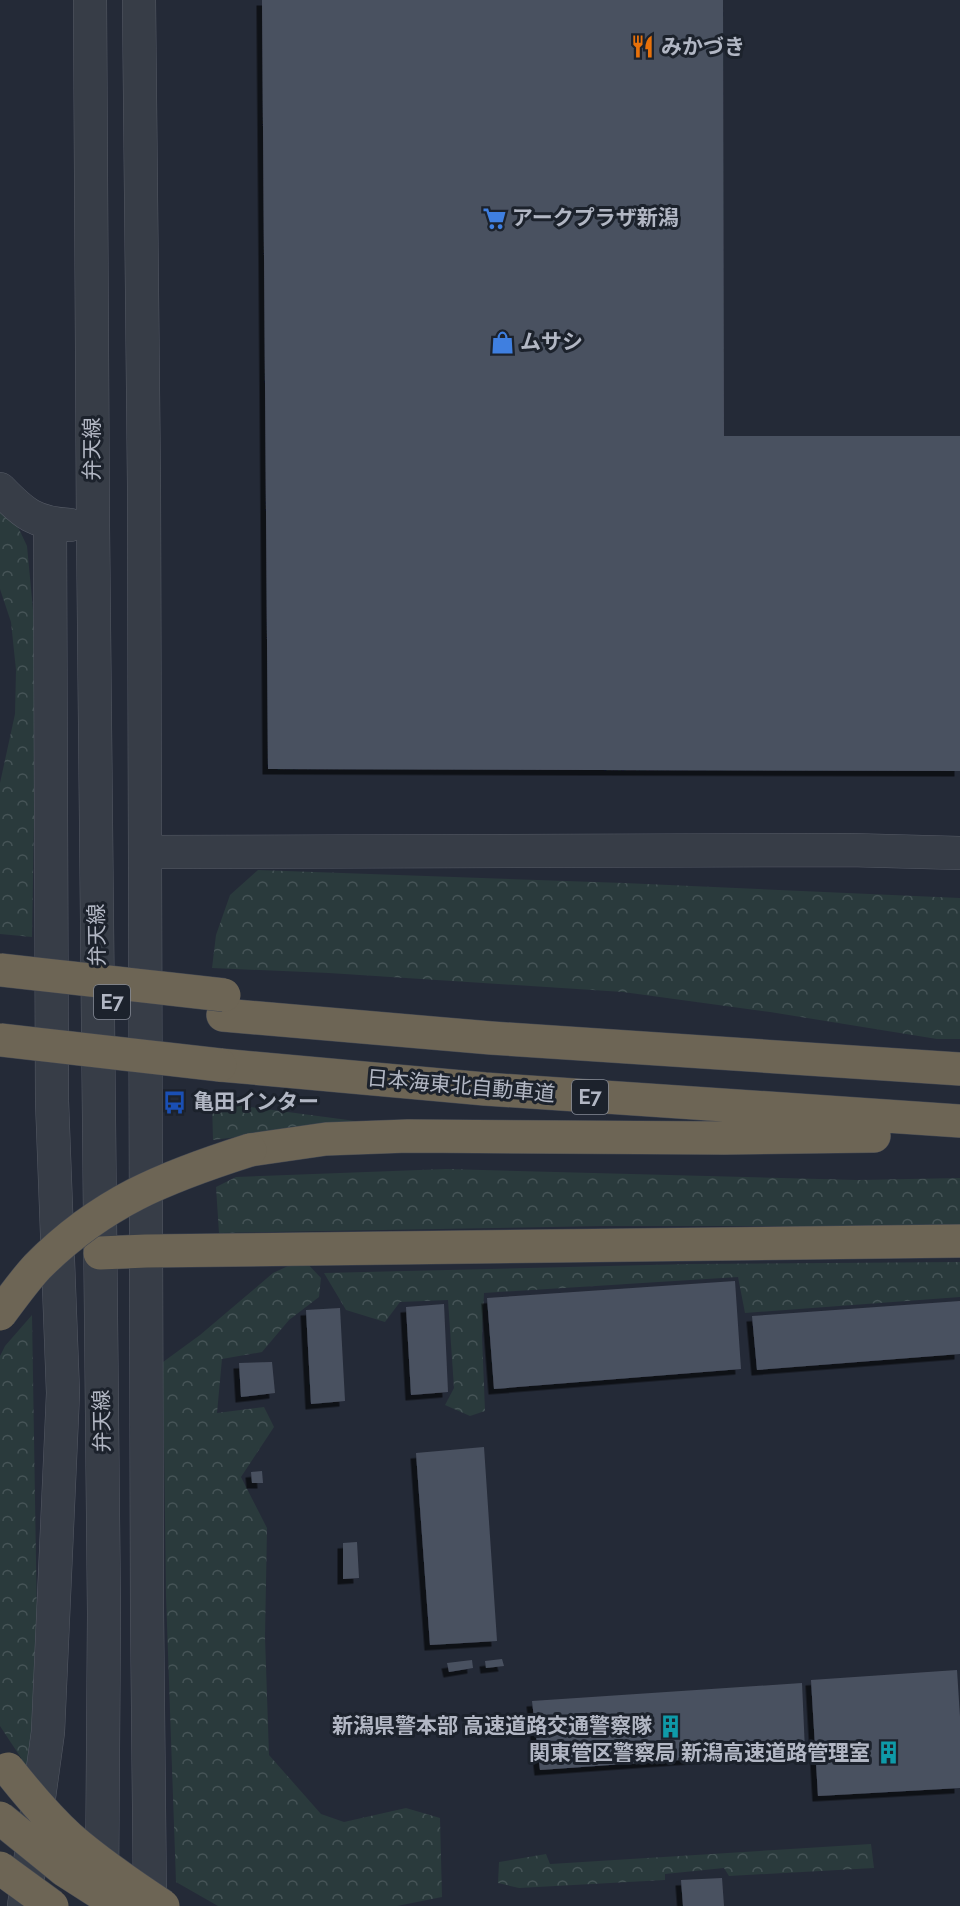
<svg xmlns="http://www.w3.org/2000/svg" width="960" height="1906" viewBox="0 0 960 1906" font-family="Raleway,'Noto Sans JP',sans-serif">
<style>
.forest{fill:url(#forest-crowns)}
.building{fill:#4a5160;filter:url(#shadow)}
.lines{fill:none;stroke-linecap:round;stroke-linejoin:round}
.minor-casing{stroke:#555a65;stroke-width:34}
.highway-casing{stroke:#424752;stroke-width:34}
.minor{stroke:#373d47;stroke-width:33}
.highway{stroke:#6d6555;stroke-width:33}
.highway-bridge-casing{stroke:#424752;stroke-width:34;stroke-linecap:butt}
.highway-bridge{stroke:#6d6555;stroke-width:33}
.labels{text-anchor:middle;stroke-width:6;stroke-linejoin:round;paint-order:stroke}
.shield{fill:#1c222c;stroke:#858a96;stroke-width:1.5}
.shield-label{font-size:20px;font-weight:bold;fill:#b2b7c4}
.poi-label{font-size:21px;font-weight:bold;fill:#b2b7c4;stroke:#1c222c;text-anchor:start}
.street-label{font-size:21px;fill:#b2b7c4;stroke:#1c222c}
</style>
<defs>
<pattern id="forest-crowns" width="20" height="18" patternUnits="userSpaceOnUse" patternTransform="scale(1.5)"><rect width="20" height="18" fill="#2a3a3c"/><path d="M2 6a3 3 0 1 1 6 0M12 15a3 3 0 1 1 6 0" fill="none" stroke="#465457"/></pattern>
<filter id="shadow"><feDropShadow dx="-5.5" dy="5.5" stdDeviation="0" flood-color="#0009"/></filter>
</defs>
<rect width="100%" height="100%" fill="#242a37"/>
<path class="forest" d="M 0,500 L 10,510 L 27,546 L 37,652 L 32,937 L 0,934 L 0,783 L 15,714 L 16,670 L 11,622 L 0,589 Z
M 258,870 L 624,883 L 960,898 L 960,1039 L 937,1039 L 770,1012 L 623,992 L 329,973 L 212,968 L 216,935 L 230,895 Z
M 212,1102 L 363,1122 L 213,1140 Z
M 446,1169 L 858,1180 L 960,1178 L 960,1226 L 604,1226 L 219,1233 L 216,1187 L 236,1177 Z
M 303,1259 L 321,1278 L 319,1297 L 289,1320 L 262,1352 L 222,1359 L 217,1413 L 264,1407 L 274,1427 L 241,1477 L 267,1528 L 265,1637 L 269,1755 L 321,1814 L 344,1822 L 406,1808 L 440,1818 L 442,1897 L 397,1906 L 218,1906 L 176,1882 L 166,1596 L 163,1362 L 200,1335 L 273,1273 Z
M 960,1262 L 960,1297 L 745,1313 L 738,1277 L 484,1293 L 482,1336 L 485,1411 L 470,1416 L 445,1405 L 454,1388 L 448,1300 L 400,1302 L 385,1322 L 346,1310 L 324,1273 L 689,1264 Z
M 32,1315 L 38,1682 L 34,1773 L 23,1761 L 0,1726 L 0,1356 L 5,1346 Z
M 871,1844 L 874,1868 L 729,1876 L 724,1868 L 665,1874 L 665,1880 L 519,1888 L 498,1883 L 499,1862 L 546,1854 L 550,1864 Z"/>
<path class="building" d="M 262,0 L 723,0 L 724,436 L 960,436 L 960,771 L 268,769 Z
M 735,1281 L 741,1369 L 494,1389 L 487,1298 Z
M 960,1301 L 960,1354 L 757,1370 L 752,1316 Z
M 444,1304 L 448,1392 L 411,1395 L 406,1307 Z
M 340,1308 L 345,1401 L 311,1404 L 306,1310 Z
M 272,1362 L 275,1393 L 241,1397 L 239,1363 Z
M 484,1447 L 497,1641 L 430,1645 L 416,1453 Z
M 262,1471 L 263,1483 L 252,1483 L 251,1472 Z
M 357,1542 L 359,1578 L 343,1579 L 343,1543 Z
M 502,1659 L 504,1666 L 486,1668 L 485,1661 Z
M 472,1660 L 473,1668 L 449,1672 L 447,1663 Z
M 957,1670 L 960,1717 L 960,1788 L 818,1796 L 811,1680 Z
M 802,1683 L 805,1751 L 540,1770 L 532,1701 Z
M 722,1878 L 724,1906 L 683,1906 L 681,1880 Z"/>
<g class="lines">
<defs>
<path id="minor" d="M 90,0 L 93,526 L 104,1613 L 102,1889
M 139,0 L 144,486 L 147,1608 L 150,1906
M 0,489 C 24,514 35,523 70,525
M 145,852 L 849,850 L 960,853
M 24,1906 L 48,1732 L 63,1393 L 52,1101 L 50,524"/>
<path id="highway" d="M 223,1015 L 491,1038 L 960,1069
M 220,1065 L 485,1089 L 960,1121
M 250,1150 L 326,1139 L 408,1136 L 725,1138 L 874,1136
M 100,1253 L 146,1251 L 960,1241"/>
</defs>
<use href="#minor" class="minor-casing"/>
<use href="#highway" class="highway-casing"/>
<use href="#minor" class="minor"/>
<use href="#highway" class="highway"/>
<defs>
<path id="highway-bridge" d="M 0,970 L 224,995
M 0,1040 L 220,1065
M 0,1314 C 12,1298 24,1281 37,1267 C 101,1202 165,1177 250,1150
M 8,1769 C 27,1793 47,1817 70,1838 C 99,1863 131,1885 163,1906
M 0,1818 L 64,1870 L 120,1906
M 0,1868 L 52,1906"/>
</defs>
<use href="#highway-bridge" class="highway-bridge-casing"/>
<use href="#highway-bridge" class="highway-bridge"/>
</g>
<defs>
<symbol id="restaurant-bare" viewBox="-9 -9 18 18"><path d="M-5-6h1v4h1v-4h1v4h1v-4h1v5L-1.5 .5V6h-2V.5L-5-1ZM5-6V6H3V1.5H1.5Q1.5-4 5-6Z" fill="#e8710a" stroke="#1c222c" stroke-width="2.5" paint-order="stroke"/></symbol>
<symbol id="supermarket-bare" viewBox="-9 -9 18 18"><path d="M-6-5.5h2.5l.6 2H6L4.5 2H-2.5L-4.4-4H-6ZM-1.5 3.2a1.3 1.3 0 1 0 .1 0ZM3 3.2a1.3 1.3 0 1 0 .1 0Z" fill="#3f7fe0" stroke="#1c222c" stroke-width="2.5" paint-order="stroke"/></symbol>
<symbol id="shop-bare" viewBox="-9 -9 18 18"><path d="M-5-2.5h2.3a2.7 3.5 0 0 1 5.4 0H5L5.5 6h-11ZM-1.5-2.5h3a1.5 2.3 0 0 0-3 0Z" fill="#3f7fe0" stroke="#1c222c" stroke-width="2.5" paint-order="stroke"/></symbol>
<symbol id="bus-bare" viewBox="-9 -9 18 18"><path d="M-5-6H5V4H4V6H2V4H-2V6H-4V4H-5ZM-3.5-4V0h7V-4ZM-3.5 1.2v1.5H-2V1.2ZM2 1.2v1.5H3.5V1.2Z" fill="#1a4fb4" stroke="#1c222c" stroke-width="2.5" paint-order="stroke"/></symbol>
<symbol id="building-bare" viewBox="-9 -9 18 18"><path d="M-4-6H4V6H1V3H-1V6H-4ZM-2.5-4.3h1.7v1.8h-1.7ZM.8-4.3h1.7v1.8H.8ZM-2.5-1h1.7V.8h-1.7ZM.8-1h1.7V.8H.8Z" fill="#0f9aa8" stroke="#1c222c" stroke-width="2.5" paint-order="stroke"/></symbol>
</defs>
<g fill-rule="evenodd">
<use href="#restaurant-bare" x="626" y="30" width="33" height="33"/>
<use href="#supermarket-bare" x="478" y="202" width="33" height="33"/>
<use href="#shop-bare" x="486" y="326" width="33" height="33"/>
<use href="#bus-bare" x="158" y="1086" width="33" height="33"/>
<use href="#building-bare" x="654" y="1710" width="33" height="33"/>
<use href="#building-bare" x="872" y="1736" width="33" height="33"/>
</g>
<g class="labels">
<g class="shield">
<rect x="94" y="985" width="36" height="34" rx="4.5"/>
<rect x="572" y="1080" width="36" height="34" rx="4.5"/>
</g>
<g class="shield-label">
<text x="112" y="1009">E7</text>
<text x="590" y="1104">E7</text>
</g>
<g class="poi-label">
<text x="661" y="54">みかづき</text>
<text x="512" y="225">アークプラザ新潟</text>
<text x="520" y="349">ムサシ</text>
<text x="193" y="1109">亀田インター</text>
<text x="652" y="1733" text-anchor="end">新潟県警本部 高速道路交通警察隊</text>
<text x="870" y="1760" text-anchor="end">関東管区警察局 新潟高速道路管理室</text>
</g>
<g class="street-label">
<text transform="translate(92 449) rotate(-90)" y="7">弁天線</text>
<text transform="translate(97 935) rotate(-91)" y="7">弁天線</text>
<text transform="translate(461 1086) rotate(5)" y="7">日本海東北自動車道</text>
<text transform="translate(102 1421) rotate(-91)" y="7">弁天線</text>
</g>
</g>
</svg>
